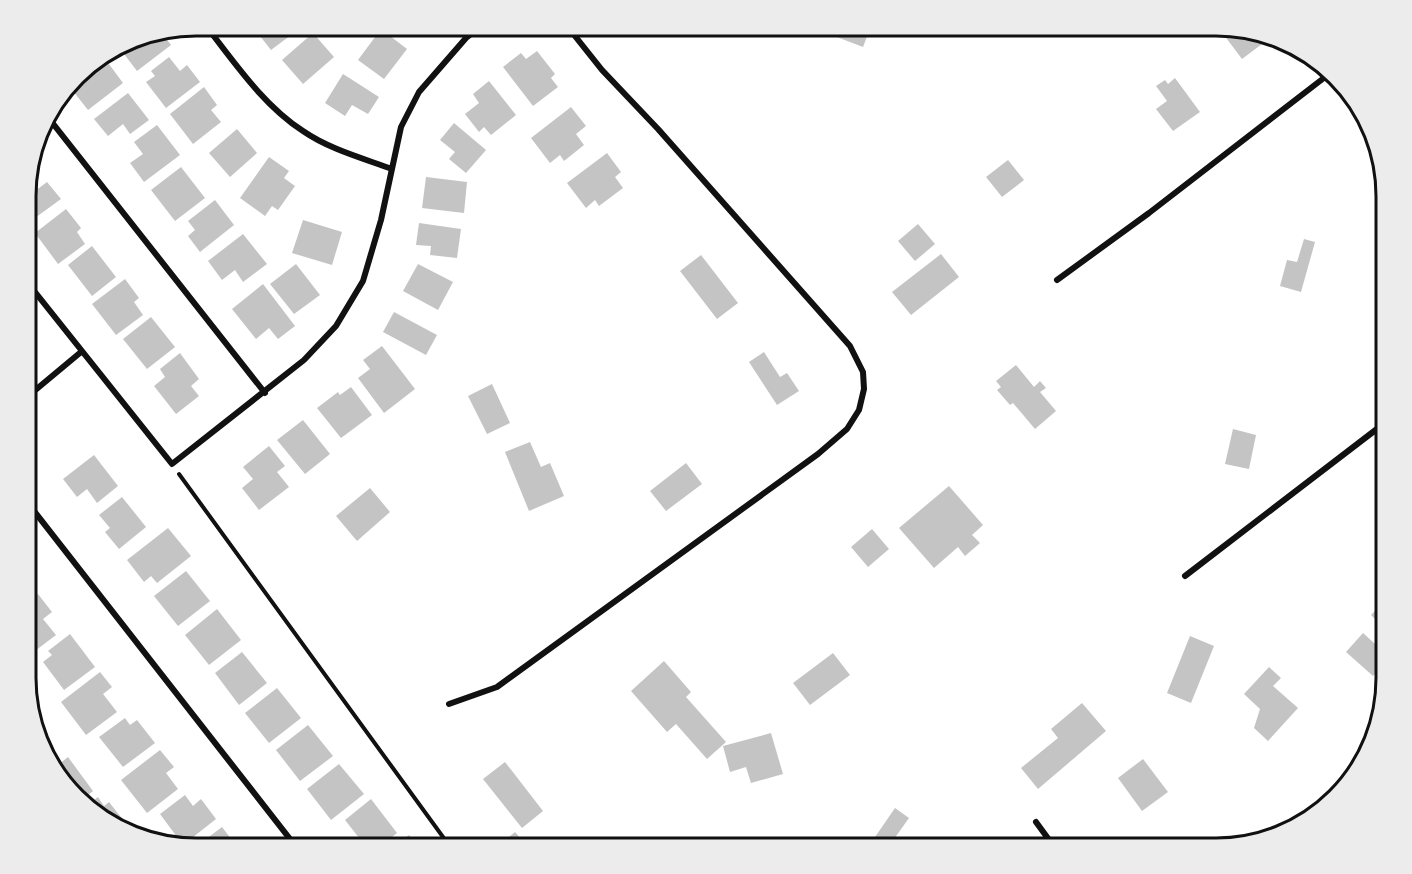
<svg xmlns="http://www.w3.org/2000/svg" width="1412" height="874" viewBox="0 0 1412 874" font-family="'Alegreya Sans',sans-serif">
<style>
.building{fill:#c4c4c4}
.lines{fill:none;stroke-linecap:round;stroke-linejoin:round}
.path{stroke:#111;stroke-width:4}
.minor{stroke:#111;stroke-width:6}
.rim{fill:none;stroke:#111;stroke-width:3}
</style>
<rect width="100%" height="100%" fill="#fff"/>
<path class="building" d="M 263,26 L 303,26 L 271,50 L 256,31 Z
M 808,26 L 880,26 L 875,37 L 868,34 L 863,47 Z
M 1225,28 L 1266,41 L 1242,59 L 1221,31 Z
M 381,29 L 407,49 L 384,79 L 358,60 Z
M 161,32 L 171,45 L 137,71 L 118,46 L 131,38 L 140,37 L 142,40 L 149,35 Z
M 313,33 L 334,57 L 303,84 L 282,60 Z
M 537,51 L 555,74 L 551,78 L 558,87 L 533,106 L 503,67 L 521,53 L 526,59 Z
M 103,56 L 123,83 L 88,110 L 73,91 L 86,82 L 80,73 L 83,68 Z
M 169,57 L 180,71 L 187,65 L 200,82 L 166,108 L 146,82 L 155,76 L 151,71 Z
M 343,74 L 379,97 L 368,114 L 352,105 L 345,116 L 325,103 Z
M 1175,78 L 1200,112 L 1173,131 L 1156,109 L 1167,101 L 1156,86 L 1165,80 L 1168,84 Z
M 489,81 L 516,115 L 491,135 L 484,127 L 479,132 L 465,114 L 479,103 L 473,94 Z
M 204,87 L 217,105 L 211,110 L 221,122 L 193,144 L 170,114 Z
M 128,93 L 149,120 L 130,134 L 123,124 L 108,136 L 94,119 Z
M 571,107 L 586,126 L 576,134 L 584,145 L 564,161 L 560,155 L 550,163 L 531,138 Z
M 454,123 L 486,150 L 466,173 L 449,159 L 455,152 L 440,140 Z
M 157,125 L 180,155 L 144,182 L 130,163 L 143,154 L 134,142 Z
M 237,129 L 257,153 L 230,177 L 209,153 Z
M 607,153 L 621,172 L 615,177 L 623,188 L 599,206 L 595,200 L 586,208 L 567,183 Z
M 269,157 L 289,171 L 284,178 L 295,186 L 278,210 L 272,206 L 265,216 L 240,198 Z
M 1008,160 L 1024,180 L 1002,197 L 986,177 Z
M 181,167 L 205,198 L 175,221 L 151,190 Z
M 426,177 L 467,182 L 464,213 L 422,208 Z
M 47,182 L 61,199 L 28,223 L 27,186 L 30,184 L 35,191 Z
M 215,200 L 234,225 L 200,252 L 188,236 L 195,230 L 188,221 Z
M 66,209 L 81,228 L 77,232 L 85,244 L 58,264 L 35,233 Z
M 303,220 L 342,232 L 332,265 L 292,253 Z
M 419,223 L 461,229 L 457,258 L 430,255 L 431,246 L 416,245 Z
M 918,224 L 935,244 L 915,261 L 898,241 Z
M 243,234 L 267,264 L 243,282 L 235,270 L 222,280 L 208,261 Z
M 1304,239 L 1315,242 L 1301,292 L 1280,286 L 1287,260 L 1297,262 Z
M 92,246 L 116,277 L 92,296 L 68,265 Z
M 941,254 L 959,277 L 911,315 L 892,292 Z
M 701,255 L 738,303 L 717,319 L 680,271 Z
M 296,264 L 320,295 L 294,314 L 270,284 Z
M 418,264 L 453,282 L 438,310 L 403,291 Z
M 125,279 L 139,298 L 134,302 L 143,315 L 116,335 L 92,304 Z
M 263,284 L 295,326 L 278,339 L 269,328 L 256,339 L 232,309 Z
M 394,312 L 437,335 L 426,355 L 383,332 Z
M 151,317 L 175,347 L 147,369 L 123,339 Z
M 382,346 L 415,389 L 384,413 L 358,378 L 370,369 L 363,360 Z
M 764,352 L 780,377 L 787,373 L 799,391 L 777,405 L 749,362 Z
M 180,353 L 199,379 L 191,386 L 199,396 L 176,414 L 154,386 L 165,377 L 160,369 Z
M 1016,365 L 1034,387 L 1040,381 L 1046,388 L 1040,392 L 1056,411 L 1035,429 L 1013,403 L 1010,405 L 997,390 L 1001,387 L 996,381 Z
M 492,384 L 510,423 L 487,434 L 468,396 Z
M 351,387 L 372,415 L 341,438 L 317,408 L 338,392 L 340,395 Z
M 303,420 L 330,454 L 305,474 L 277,440 Z
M 1233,429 L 1256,435 L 1249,469 L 1225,464 Z
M 530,442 L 541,467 L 550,463 L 564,496 L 529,511 L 505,452 Z
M 269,446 L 285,466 L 277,472 L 289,487 L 259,510 L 242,488 L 253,479 L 243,467 Z
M 94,455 L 118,486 L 97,503 L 87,489 L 77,497 L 63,479 Z
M 686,463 L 702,484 L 666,511 L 650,491 Z
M 949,486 L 983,525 L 972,535 L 980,543 L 965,556 L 958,547 L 934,568 L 899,528 Z
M 370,488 L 390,512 L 357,541 L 336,516 Z
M 122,497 L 146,527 L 119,549 L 105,532 L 110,528 L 99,515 Z
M 168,528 L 191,556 L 157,583 L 151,576 L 144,582 L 127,560 Z
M 872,529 L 889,549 L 868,567 L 851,547 Z
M 186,571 L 210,601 L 178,626 L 154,596 Z
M 38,594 L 52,612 L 43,619 L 56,635 L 27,657 L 27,603 Z
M 1386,599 L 1386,630 L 1371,615 Z
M 217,609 L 241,640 L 209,665 L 185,635 Z
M 1363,633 L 1386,654 L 1386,662 L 1373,676 L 1346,652 Z
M 70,634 L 95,667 L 64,690 L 43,662 L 52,655 L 48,651 Z
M 1190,636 L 1214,646 L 1191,703 L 1167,693 Z
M 242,652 L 267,683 L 239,705 L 215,673 Z
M 833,653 L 850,675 L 810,705 L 793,683 Z
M 664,661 L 691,692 L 686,697 L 726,742 L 707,759 L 676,724 L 667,732 L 631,691 Z
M 1269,667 L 1281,678 L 1273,686 L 1298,708 L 1268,741 L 1254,728 L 1260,709 L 1244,694 Z
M 100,672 L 112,687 L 103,694 L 117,712 L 86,735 L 61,702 Z
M 277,688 L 301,718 L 269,743 L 245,713 Z
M 1082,703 L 1106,731 L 1038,789 L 1021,768 L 1058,738 L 1051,729 Z
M 125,718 L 130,725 L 137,720 L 155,743 L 123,767 L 99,737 Z
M 308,725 L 333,756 L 300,781 L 276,750 Z
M 771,733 L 783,774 L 751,783 L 746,767 L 730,772 L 723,746 Z
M 44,744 L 55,758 L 50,762 Z
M 160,750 L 174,767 L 166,773 L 178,789 L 147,813 L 121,780 Z
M 68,757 L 93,791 L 82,800 L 53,769 Z
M 1143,759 L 1168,792 L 1142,811 L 1118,778 Z
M 505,762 L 543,811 L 522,828 L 483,779 Z
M 339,764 L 364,794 L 331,820 L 307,789 Z
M 185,795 L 193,806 L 201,799 L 216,819 L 183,845 L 160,814 Z
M 98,797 L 104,806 L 109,802 L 128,826 L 126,827 L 102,820 L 87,805 Z
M 371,799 L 397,833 L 378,848 L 367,848 L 345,820 Z
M 895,808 L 909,818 L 889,846 L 875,837 Z
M 222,827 L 238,848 L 194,848 Z
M 515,832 L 529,848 L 509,848 L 503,842 Z
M 409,835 L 419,848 L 391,848 Z"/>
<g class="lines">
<path class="path" d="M 179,474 L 451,848"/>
<path class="minor" d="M 206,26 C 235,63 263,105 303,131 C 329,149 362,158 392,169
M 47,116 L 265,393
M 1057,280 L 1149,213 L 1329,74
M 27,282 L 172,464 L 304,360 L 336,326 L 363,281 L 381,220 L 401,127 L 419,92 L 466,38 L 481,26
M 27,397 L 81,352
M 27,502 L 297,848
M 1185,576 L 1386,422
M 449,704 L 497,687 L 818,454 L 847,429 L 859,410 L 864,389 L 863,372 L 850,346 L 658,129 L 602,70 L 567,26
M 1036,822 L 1055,848"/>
</g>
<path d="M0 0H1412V874H0ZM196 36H1216A160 160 0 0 1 1376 196V678A160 160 0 0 1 1216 838H196A160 160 0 0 1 36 678V196A160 160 0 0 1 196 36Z" fill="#ececec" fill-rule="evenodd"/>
<path class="rim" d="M196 36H1216A160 160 0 0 1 1376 196V678A160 160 0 0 1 1216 838H196A160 160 0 0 1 36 678V196A160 160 0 0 1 196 36Z"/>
</svg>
